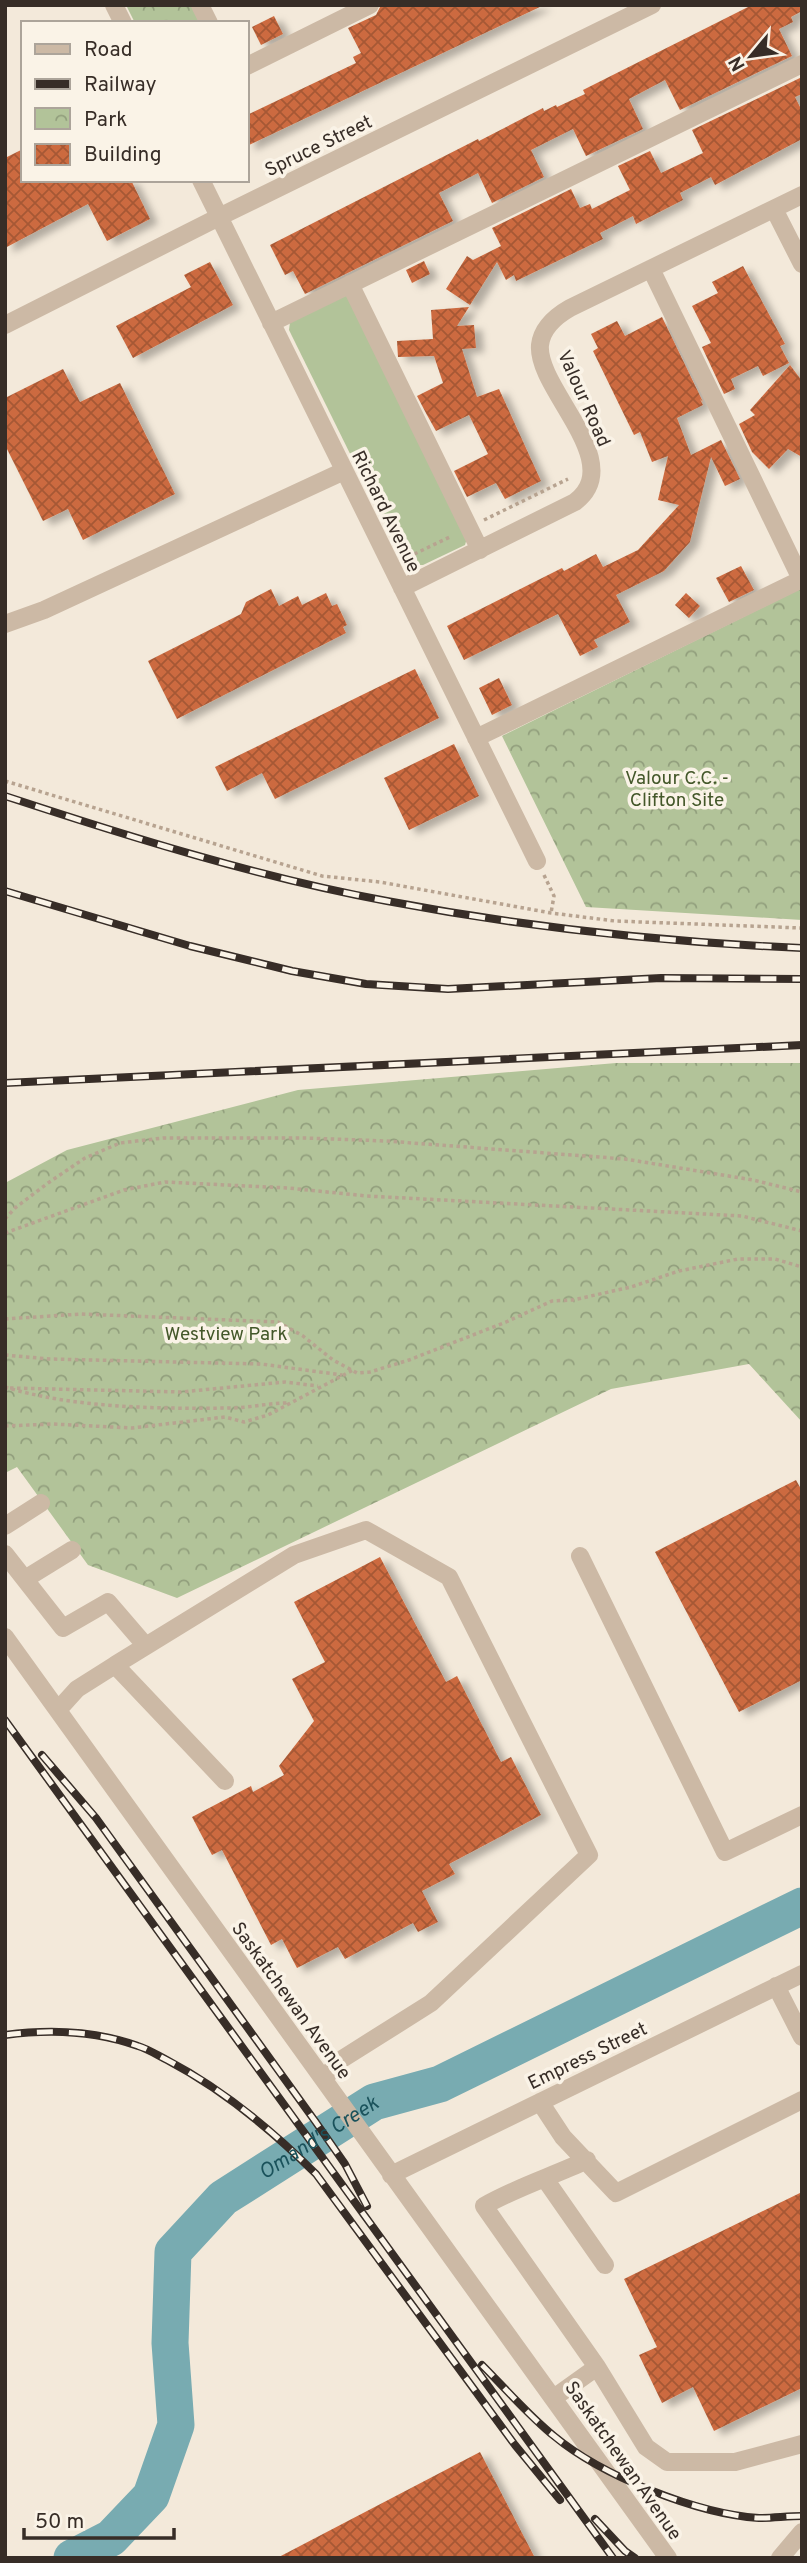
<svg xmlns="http://www.w3.org/2000/svg" width="807" height="2563" viewBox="0 0 807 2563" font-family="Overpass,sans-serif">
<style>
.grass{fill:#b2c399}
.park{fill:url(#park-crowns)}
.lines{fill:none;stroke-linecap:round;stroke-linejoin:round}
.river{stroke:#78abb1;stroke-width:37}
.building{fill:url(#building-cross-hatch);filter:url(#shadow)}
.path{stroke:#b7a390;stroke-width:3.5;stroke-dasharray:3.5 3.5;stroke-linecap:butt}
.minor{stroke:#ccb9a5;stroke-width:18}
.rail-casing{stroke:#372d27;stroke-width:8}
.rail{stroke:#faf3e7;stroke-width:5;stroke-dasharray:16;stroke-linecap:butt}
.labels{text-anchor:middle;stroke-width:7;stroke-linejoin:round;paint-order:stroke}
.street-label{font-size:19px;fill:#372d27;stroke:#faf3e7}
.park-label{font-size:19px;fill:#435729;stroke:#faf3e7}
.water-label{font-size:21px;font-style:italic;fill:#1a525b;stroke:#faf3e7}
</style>
<defs>
<pattern id="park-crowns" width="20" height="18" patternUnits="userSpaceOnUse" patternTransform="scale(1.75)"><rect width="20" height="18" fill="#b2c399"/><path d="M2 6a3 3 0 1 1 6 0M12 15a3 3 0 1 1 6 0" fill="none" stroke="#929f7d"/></pattern>
<pattern id="building-cross-hatch" width="8" height="8" patternUnits="userSpaceOnUse" patternTransform="scale(1.75)"><rect width="8" height="8" fill="#cc6a3f"/><path d="M0 0l8 8M0 8l8-8" fill="none" stroke="#a65835"/></pattern>
<filter id="shadow"><feDropShadow dx="8" dy="4.5" stdDeviation="3.5" flood-color="#0004"/></filter>
</defs>
<rect width="100%" height="100%" fill="#f3e9da"/>
<path class="grass" d="M 343,294 L 348,295 L 467,538 L 465,545 L 423,565 L 416,565 L 401,557 L 289,330 L 290,322 Z"/>
<path class="park" d="M 126,5 L 191,5 L 200,23 L 135,23 Z
M 802,588 L 802,920 L 586,907 L 502,736 Z
M 616,1063 L 802,1063 L 802,1422 L 749,1364 L 611,1389 L 177,1598 L 88,1565 L 17,1467 L 5,1473 L 5,1183 L 67,1150 L 298,1090 Z"/>
<g class="lines">
<path class="river" id="s1" d="M 72,2558 L 111,2538 L 151,2496 L 176,2425 L 170,2343 L 173,2252 L 223,2198 L 374,2102 L 440,2084 L 802,1906"/>
</g>
<path class="building" d="M 381,5 L 544,5 L 247,146 L 247,115 L 356,63 L 353,57 L 361,53 L 348,28 L 376,15 Z
M 752,5 L 802,5 L 802,11 L 791,17 L 793,22 L 779,29 L 792,56 L 680,110 L 665,80 L 629,99 L 643,129 L 586,156 L 573,129 L 531,150 L 544,177 L 492,203 L 478,173 L 439,193 L 453,221 L 305,294 L 293,271 L 285,275 L 270,245 L 478,139 L 479,141 L 543,108 L 544,111 L 556,105 L 557,107 L 585,94 L 583,90 Z
M 274,16 L 283,34 L 261,45 L 252,27 Z
M 802,77 L 802,94 L 795,97 L 802,111 L 802,139 L 715,185 L 711,177 L 680,193 L 683,200 L 636,224 L 633,216 L 600,233 L 603,239 L 516,281 L 514,275 L 506,280 L 497,262 L 470,305 L 446,289 L 467,256 L 473,260 L 501,246 L 492,228 L 571,189 L 580,208 L 590,204 L 592,209 L 630,190 L 618,166 L 650,151 L 661,173 L 703,153 L 692,130 Z
M 23,149 L 23,180 L 131,180 L 150,219 L 107,241 L 88,204 L 5,248 L 5,158 Z
M 424,261 L 430,274 L 412,283 L 406,270 Z
M 210,262 L 233,305 L 133,358 L 116,326 L 191,287 L 184,275 Z
M 743,266 L 785,344 L 780,346 L 789,363 L 763,376 L 758,366 L 731,379 L 735,389 L 724,394 L 702,347 L 711,343 L 692,306 L 718,293 L 712,282 Z
M 469,307 L 457,326 L 474,325 L 476,348 L 462,349 L 477,397 L 499,389 L 541,481 L 505,499 L 496,483 L 467,497 L 454,471 L 488,454 L 469,415 L 436,431 L 427,415 L 417,396 L 443,383 L 434,356 L 398,357 L 397,341 L 433,339 L 431,310 Z
M 662,317 L 703,402 L 700,399 L 703,405 L 677,418 L 691,455 L 721,440 L 740,479 L 725,486 L 711,457 L 690,542 L 664,571 L 616,595 L 630,622 L 594,640 L 598,647 L 580,656 L 558,614 L 464,660 L 447,626 L 562,568 L 564,571 L 596,554 L 603,567 L 638,550 L 679,505 L 658,500 L 668,456 L 652,462 L 640,432 L 634,435 L 593,351 L 598,348 L 591,334 L 617,321 L 625,336 Z
M 790,365 L 802,381 L 802,457 L 788,449 L 769,469 L 752,452 L 739,424 L 755,415 L 750,410 Z
M 63,369 L 80,402 L 120,383 L 175,494 L 83,540 L 68,509 L 43,521 L 5,445 L 5,398 Z
M 741,566 L 754,590 L 729,602 L 716,578 Z
M 271,589 L 279,606 L 298,596 L 302,605 L 326,593 L 332,606 L 337,604 L 347,625 L 343,627 L 346,633 L 177,719 L 148,661 L 241,614 L 246,602 Z
M 686,593 L 700,606 L 689,618 L 675,605 Z
M 415,669 L 439,718 L 275,799 L 262,773 L 227,791 L 215,767 Z
M 499,678 L 512,705 L 492,715 L 479,688 Z
M 454,744 L 479,796 L 409,830 L 384,778 Z
M 796,1480 L 802,1491 L 802,1680 L 739,1712 L 655,1552 Z
M 380,1557 L 446,1682 L 457,1676 L 501,1762 L 511,1757 L 541,1815 L 449,1864 L 455,1874 L 422,1891 L 438,1922 L 418,1932 L 413,1923 L 345,1959 L 338,1947 L 297,1968 L 282,1939 L 271,1945 L 222,1850 L 212,1855 L 192,1817 L 251,1786 L 253,1792 L 284,1775 L 279,1766 L 314,1721 L 292,1679 L 325,1662 L 294,1602 Z
M 802,2192 L 802,2388 L 714,2431 L 693,2387 L 662,2403 L 639,2355 L 657,2347 L 624,2279 Z
M 480,2452 L 535,2558 L 277,2558 Z"/>
<g class="lines">
<path class="path" d="M 484,520 L 568,479
M 408,557 L 452,536
M 5,781 L 322,876 L 380,882 L 551,913 L 615,921 L 802,928
M 544,875 L 554,896 L 551,913
M 5,1219 L 15,1208 L 48,1183 L 85,1158 L 120,1143 L 163,1138 L 306,1138 L 386,1141 L 625,1159 L 753,1180 L 802,1192
M 5,1233 L 124,1190 L 165,1182 L 288,1188 L 367,1196 L 742,1216 L 802,1231
M 5,1319 L 81,1314 L 278,1322 L 303,1336 L 333,1360 L 357,1373 L 370,1372 L 409,1360 L 506,1322 L 552,1301 L 573,1300 L 631,1287 L 679,1271 L 738,1259 L 775,1259 L 802,1267
M 5,1355 L 49,1359 L 261,1364 L 342,1375
M 5,1387 C 73,1408 158,1409 229,1408 C 249,1408 268,1403 288,1403
M 10,1388 L 181,1392 L 285,1382 L 318,1386
M 5,1426 L 53,1424 L 132,1428 L 225,1417 L 244,1422 L 268,1415 L 353,1370"/>
<path class="minor" d="M 114,5 L 123,23
M 200,5 L 209,23
M 247,66 L 370,5
M 201,180 L 537,861
M 774,209 L 802,264
M 651,269 L 801,579
M 350,284 L 480,550
M 271,323 L 802,64
M 5,325 L 219,217 L 652,5
M 402,588 L 575,502 C 628,462 536,389 540,345 C 542,328 556,316 570,308 L 802,195
M 5,624 L 44,610 L 344,471
M 476,738 L 802,579
M 5,1526 L 41,1503
M 5,1554 L 63,1628 L 108,1602 L 145,1645
M 580,1556 L 725,1852 L 802,1815
M 25,1579 L 72,1550
M 5,1637 L 668,2558
M 115,1665 L 294,1555 L 366,1530 L 449,1577 L 589,1855 L 431,2003 L 339,2061 L 324,2079
M 58,1710 L 77,1689 L 115,1665 L 225,1781
M 776,1986 L 802,2037
M 540,2102 L 563,2137 L 616,2193 L 802,2100
M 587,2160 C 553,2176 517,2187 484,2206 L 597,2367 L 646,2447 L 667,2462 L 735,2462 L 802,2444
M 391,2175 L 802,1974
M 545,2179 L 605,2265
M 555,2397 L 597,2367
M 780,2558 L 802,2532"/>
<defs>
<path id="rail" d="M 5,796 C 130,837 258,877 387,901 C 524,927 663,942 802,948
M 5,891 L 190,946 L 292,971 L 366,984 L 448,989 L 661,978 L 802,979
M 5,1083 L 802,1045
M 5,1720 L 613,2558
M 42,1755 L 96,1818 L 315,2121 L 345,2164 L 367,2206
M 5,2035 C 49,2029 96,2031 138,2046 C 148,2049 157,2055 167,2060 C 222,2089 272,2130 316,2174 L 515,2445 L 560,2500
M 482,2365 C 505,2388 528,2415 554,2436 C 602,2476 697,2514 759,2518 C 773,2518 788,2516 802,2516
M 595,2519 L 625,2551 L 635,2558"/>
</defs>
<use href="#rail" class="rail-casing"/>
<use href="#rail" class="rail"/>
</g>
<g class="labels">
<g class="street-label">
<text transform="translate(318 145) rotate(-26)" y="7">Spruce Street</text>
<text transform="translate(585 398) rotate(66)" y="7">Valour Road</text>
<text transform="translate(387 511) rotate(64)" y="7">Richard Avenue</text>
<text transform="translate(292 2000) rotate(54)" y="7">Saskatchewan Avenue</text>
<text transform="translate(587 2055) rotate(-26)" y="7">Empress Street</text>
<text transform="translate(624 2460) rotate(55)" y="7">Saskatchewan Avenue</text>
</g>
<g class="park-label">
<text x="677" y="784">Valour C.C. -<tspan x="677" dy="22">Clifton Site</tspan></text>
<text x="226" y="1340">Westview Park</text>
</g>
<g class="water-label">
<text dy="7" stroke="none"><textPath href="#s1" startOffset="537">Omand's Creek</textPath></text>
</g>
</g>
<rect width="807" height="2563" fill="none" stroke="#372d27" stroke-width="14"/>
<rect x="21" y="21" width="228" height="161" fill="#faf3e7" stroke="#aca49a" stroke-width="2"/>
<rect x="35" y="44" width="35" height="10" fill="#ccb9a5" stroke="#aca49a" stroke-width="2"/>
<text x="84" y="56" font-size="21" fill="#372d27">Road</text>
<rect x="35" y="79" width="35" height="10" fill="#372d27" stroke="#aca49a" stroke-width="2"/>
<text x="84" y="91" font-size="21" fill="#372d27">Railway</text>
<rect x="35" y="108" width="35" height="21" fill="url(#park-crowns)" stroke="#aca49a" stroke-width="2"/>
<text x="84" y="126" font-size="21" fill="#372d27">Park</text>
<rect x="35" y="144" width="35" height="21" fill="url(#building-cross-hatch)" stroke="#aca49a" stroke-width="2"/>
<text x="84" y="161" font-size="21" fill="#372d27">Building</text>
<g transform="translate(751 56) rotate(241)" stroke="#faf3e7" stroke-width="5" paint-order="stroke">
<path d="M0-5L12 26L0 18L-12 26Z" fill="#372d27"/>
<text y="-10" font-size="19" font-weight="bold" text-anchor="middle" fill="#372d27">N</text>
</g>
<path d="M24 2528v10h150v-10" fill="none" stroke="#372d27" stroke-width="3.5"/>
<text x="35" y="2528" font-size="21" fill="#372d27" stroke="#faf3e7" stroke-width="5" paint-order="stroke">50 m</text>
</svg>
